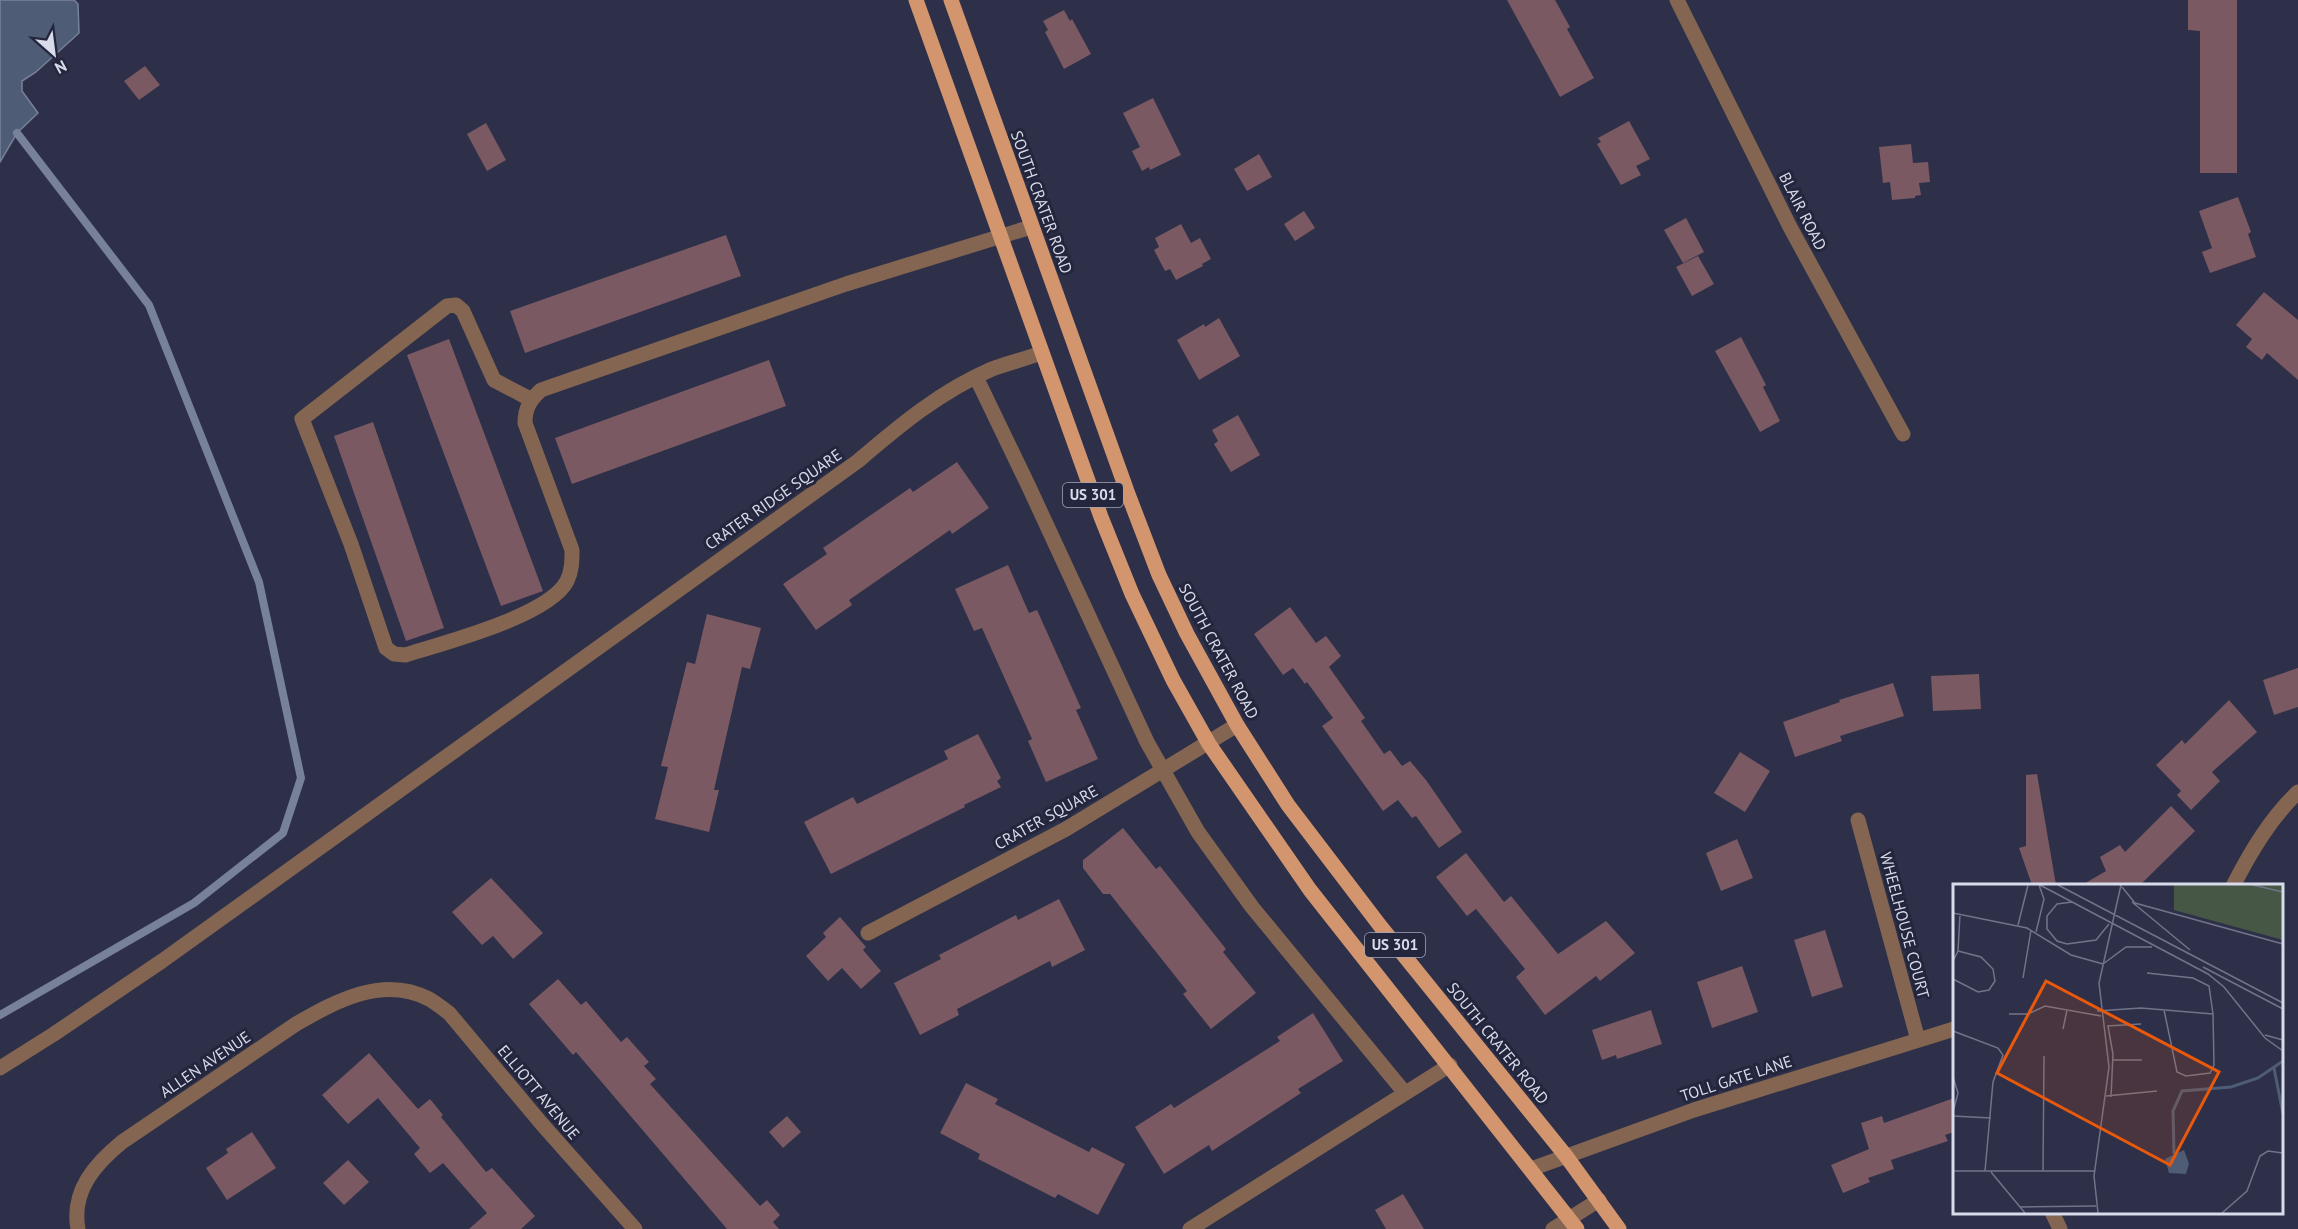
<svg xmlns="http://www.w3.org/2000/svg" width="2298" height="1229" viewBox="0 0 2298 1229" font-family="'PT Sans',sans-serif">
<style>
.water{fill:#4e5c76;stroke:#778299;stroke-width:1.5}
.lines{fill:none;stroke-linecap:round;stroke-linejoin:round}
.stream{stroke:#778299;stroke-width:8}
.building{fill:#7a5963}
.minor{stroke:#836552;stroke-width:15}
.major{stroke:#d2956e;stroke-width:15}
.labels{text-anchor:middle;stroke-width:6;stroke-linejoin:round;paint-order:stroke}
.shield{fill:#23263d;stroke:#a2a5b6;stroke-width:1.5}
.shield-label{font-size:15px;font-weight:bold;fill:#d8dbea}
.street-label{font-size:16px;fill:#d8dbea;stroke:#23263d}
.inset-river{fill:none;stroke:#4e5c76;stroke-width:3}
.inset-road{fill:none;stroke:#717489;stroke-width:1.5}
.view{fill:#e8590c;fill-opacity:0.15;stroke:#e8590c;stroke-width:3}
.inset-edge{fill:none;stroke:#d8dbea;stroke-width:3}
</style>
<rect width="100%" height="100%" fill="#2d3048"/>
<path class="water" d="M 0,0 L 74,0 L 78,4 L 79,33 L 36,72 L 22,81 L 22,91 L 38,113 L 17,133 L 0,162 Z"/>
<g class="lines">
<path class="stream" d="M 0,1015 L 194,903 L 283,833 L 301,778 L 259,582 L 149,305 L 17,133"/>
</g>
<path class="building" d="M 1507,0 L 1555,0 L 1570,27 L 1567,29 L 1594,78 L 1560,97 Z
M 2188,0 L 2237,0 L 2237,173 L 2200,173 L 2200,31 L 2188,30 Z
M 1064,10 L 1070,21 L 1072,19 L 1091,54 L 1064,69 L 1045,32 L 1048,30 L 1043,21 Z
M 145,66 L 160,85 L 139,100 L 124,81 Z
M 1153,98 L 1181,155 L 1150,170 L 1149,167 L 1142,171 L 1132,151 L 1140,147 L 1123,113 Z
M 1629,121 L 1650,159 L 1636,166 L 1641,175 L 1621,185 L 1597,144 L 1601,142 L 1598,138 Z
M 486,123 L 506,160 L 487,171 L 467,134 Z
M 1911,144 L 1913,163 L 1928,162 L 1930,182 L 1919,183 L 1921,195 L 1915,196 L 1915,198 L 1892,200 L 1890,182 L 1883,183 L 1879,147 Z
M 1259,154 L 1272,177 L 1247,191 L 1234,169 Z
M 2238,197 L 2251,232 L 2248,234 L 2256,257 L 2210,273 L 2202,252 L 2212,248 L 2199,211 Z
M 1304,211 L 1315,228 L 1295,241 L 1284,224 Z
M 1686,218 L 1704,252 L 1683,263 L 1664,230 Z
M 1181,224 L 1191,243 L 1200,238 L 1211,259 L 1202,264 L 1203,266 L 1176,280 L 1170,269 L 1165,271 L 1154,250 L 1159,247 L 1155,238 Z
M 726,235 L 741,276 L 525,353 L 510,311 Z
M 1698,256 L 1714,284 L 1692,296 L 1676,267 Z
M 2264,292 L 2298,320 L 2298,380 L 2267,353 L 2262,360 L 2246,347 L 2252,339 L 2236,325 Z
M 1219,318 L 1240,356 L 1199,380 L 1177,340 L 1204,324 L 1205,327 Z
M 1741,337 L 1766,385 L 1763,387 L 1780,421 L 1760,432 L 1715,351 Z
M 449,339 L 543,591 L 501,606 L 407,355 Z
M 769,360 L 786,406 L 572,484 L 555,438 Z
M 1238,415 L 1260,455 L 1231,472 L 1214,444 L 1218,441 L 1212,430 Z
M 373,422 L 444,628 L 406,641 L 334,436 Z
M 957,462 L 989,508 L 952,534 L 950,530 L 849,600 L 852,605 L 816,630 L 783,584 L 827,554 L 823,548 L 910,488 L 913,492 Z
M 1008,565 L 1029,613 L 1037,610 L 1081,708 L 1076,710 L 1098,759 L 1046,782 L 1028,741 L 1032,739 L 982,628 L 974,631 L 955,589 Z
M 1290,607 L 1316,643 L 1326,636 L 1341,656 L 1329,667 L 1365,718 L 1361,721 L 1384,754 L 1390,750 L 1402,766 L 1410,761 L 1426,780 L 1462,832 L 1439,848 L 1416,816 L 1412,818 L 1398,800 L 1383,811 L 1322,726 L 1333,718 L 1307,682 L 1305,684 L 1293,668 L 1283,675 L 1254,634 Z
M 707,614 L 761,628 L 750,669 L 742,667 L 714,790 L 719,790 L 709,832 L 655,819 L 668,767 L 661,766 L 687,662 L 695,664 Z
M 2298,668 L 2298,707 L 2274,715 L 2263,680 Z
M 1979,674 L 1981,709 L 1933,711 L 1931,676 Z
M 1893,683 L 1904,716 L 1840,736 L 1842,741 L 1795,757 L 1783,722 L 1840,702 L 1839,700 Z
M 2229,700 L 2257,732 L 2212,772 L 2220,781 L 2191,810 L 2177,795 L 2181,791 L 2156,765 L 2182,740 L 2185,744 Z
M 978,734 L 1001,778 L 997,781 L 1001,787 L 964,805 L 965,807 L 831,874 L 804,822 L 853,797 L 857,804 L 948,759 L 944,751 Z
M 1740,752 L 1770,771 L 1745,812 L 1714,793 Z
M 2037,774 L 2056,885 L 2032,885 L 2019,848 L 2026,846 L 2026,775 Z
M 2171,806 L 2195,831 L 2140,885 L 2082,885 L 2106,871 L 2100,857 L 2120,845 L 2125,852 Z
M 1123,828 L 1156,869 L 1160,866 L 1226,949 L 1223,952 L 1256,993 L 1211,1029 L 1183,994 L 1187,991 L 1110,894 L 1103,894 L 1083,868 L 1083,860 Z
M 1737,839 L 1753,878 L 1721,891 L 1706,853 Z
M 1466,853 L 1504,902 L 1511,896 L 1558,954 L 1606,921 L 1635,953 L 1600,981 L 1596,976 L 1545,1015 L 1516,977 L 1525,969 L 1476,909 L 1467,916 L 1436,877 Z
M 491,878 L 543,933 L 513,959 L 493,936 L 482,945 L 452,912 Z
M 1059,899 L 1085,950 L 1052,967 L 1050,961 L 957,1009 L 959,1015 L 920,1035 L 894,983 L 941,959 L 939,955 L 1016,915 L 1018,920 Z
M 840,917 L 866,947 L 863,950 L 881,971 L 861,989 L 842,968 L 828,981 L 806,956 L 826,937 L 823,933 Z
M 1825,930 L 1843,987 L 1812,997 L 1794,940 Z
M 1742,966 L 1758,1012 L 1712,1028 L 1697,982 Z
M 558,979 L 581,1005 L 586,1001 L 621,1042 L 627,1037 L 649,1062 L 644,1066 L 656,1079 L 650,1084 L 760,1206 L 767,1200 L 780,1215 L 773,1222 L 779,1229 L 727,1229 L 576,1052 L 573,1055 L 529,1004 Z
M 1651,1010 L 1662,1044 L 1617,1059 L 1616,1055 L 1602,1060 L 1592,1030 Z
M 1313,1013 L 1343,1061 L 1298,1089 L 1301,1093 L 1212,1151 L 1209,1145 L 1164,1174 L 1135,1127 L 1171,1104 L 1174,1108 L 1280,1041 L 1277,1037 Z
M 369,1053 L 418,1109 L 430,1099 L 443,1115 L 441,1117 L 486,1172 L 492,1168 L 535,1216 L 521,1229 L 469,1229 L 487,1213 L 443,1163 L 430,1173 L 414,1154 L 420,1148 L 378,1098 L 348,1124 L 322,1095 Z
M 966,1083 L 998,1099 L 995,1104 L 1089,1152 L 1092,1147 L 1125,1164 L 1098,1215 L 1058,1194 L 1055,1198 L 978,1159 L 980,1154 L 940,1133 Z
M 1954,1098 L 1954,1132 L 1945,1135 L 1948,1141 L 1891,1160 L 1894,1169 L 1868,1178 L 1870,1182 L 1843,1193 L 1831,1165 L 1869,1149 L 1861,1123 L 1882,1116 L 1884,1123 Z
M 787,1116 L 801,1132 L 783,1148 L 769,1132 Z
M 252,1132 L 276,1168 L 227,1200 L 206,1168 L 228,1153 L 226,1149 Z
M 348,1160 L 369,1182 L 344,1205 L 323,1183 Z
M 1403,1194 L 1424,1229 L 1386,1229 L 1375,1210 Z"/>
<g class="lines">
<path class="minor" d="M 1677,0 L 1790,227 L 1903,434
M 976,377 L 1029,487 L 1147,742 L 1198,832 L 1252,907 L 1405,1093
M 530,399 L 494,380 L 463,311 L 456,305 L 447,306 L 302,419 L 351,544 L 386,648 L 394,654 L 405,655 C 443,643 549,616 567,581 C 572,571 572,561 572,550 L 525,423 C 525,408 530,400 541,390 L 846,284 L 1031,227
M 1858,820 L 1918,1040
M 2233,886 C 2251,851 2270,819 2298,792
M 868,933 L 1066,829 L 1237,725
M 0,1068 L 54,1034 L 162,961 L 858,461 C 900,425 941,391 992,369 C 1008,363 1025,359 1041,353
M 1531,1169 L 1694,1110 L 1954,1029
M 2052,1212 L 2060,1229
M 78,1229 C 71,1191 95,1164 122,1142 L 296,1024 C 336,1001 383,975 429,999 C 436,1003 442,1008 449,1013 L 541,1123 L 635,1229
M 1190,1229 L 1450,1065
M 1553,1229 L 1599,1200"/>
<path class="major" d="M 916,0 L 1101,517 L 1132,594 L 1173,680 L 1209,744 L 1310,890 L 1577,1229
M 951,0 L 1128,494 L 1159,575 L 1187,634 L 1237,725 L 1288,805 L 1381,927 L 1566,1156 L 1619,1229"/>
</g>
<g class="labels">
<g class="shield">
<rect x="1063" y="483" width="60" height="24" rx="4.5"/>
<rect x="1365" y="933" width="60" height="24" rx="4.5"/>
</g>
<g class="shield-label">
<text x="1093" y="500">US 301</text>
<text x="1395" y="950">US 301</text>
</g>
<g class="street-label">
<text transform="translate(1042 202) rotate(70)" y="6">SOUTH CRATER ROAD</text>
<text transform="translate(1803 211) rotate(63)" y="6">BLAIR ROAD</text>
<text transform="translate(773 499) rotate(-35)" y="6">CRATER RIDGE SQUARE</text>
<text transform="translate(1219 651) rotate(62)" y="6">SOUTH CRATER ROAD</text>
<text transform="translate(1046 817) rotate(-29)" y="6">CRATER SQUARE</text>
<text transform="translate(1905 925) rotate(75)" y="6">WHEELHOUSE COURT</text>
<text transform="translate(1498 1043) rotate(51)" y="6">SOUTH CRATER ROAD</text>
<text transform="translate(205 1064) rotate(-34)" y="6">ALLEN AVENUE</text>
<text transform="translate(1736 1078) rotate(-18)" y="6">TOLL GATE LANE</text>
<text transform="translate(539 1092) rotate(50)" y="6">ELLIOTT AVENUE</text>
</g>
</g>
<g transform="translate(1953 884)">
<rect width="330" height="330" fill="#2d3048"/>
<path d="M 221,1 L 330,1 L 330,56 L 221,26 Z" fill="#465745"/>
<path d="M 231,266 L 236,280 L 233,290 L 216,289 L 212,275 Z" fill="#4e5c76"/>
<path class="inset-river" d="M 321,184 L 330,230M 221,270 L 220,227 L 229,207 L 278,203 L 305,194 L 330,177"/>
<path class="inset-road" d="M 87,1 L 255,90 L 271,103 L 312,154 L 330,167M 105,1 L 330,119M 300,1 L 330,8M 169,3 L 182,19 L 330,60M 119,18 L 104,20 L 94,32 L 94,45 L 104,57 L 114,60 L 143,56 L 156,40M 179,18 L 237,66M 0,29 L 74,44 L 118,71 L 150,80M 65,41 L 75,1M 83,48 L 91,15 L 86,1M 0,77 L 5,67 L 7,30M 150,80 L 173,63 L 199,63M 250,83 L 330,125M 194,89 L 240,94 L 256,102 L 260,130 L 261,181 L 257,189 L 233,192 L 224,188 L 211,126M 70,94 L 78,46M 0,95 L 25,108 L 36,106 L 42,97 L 40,85 L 28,73 L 5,67M 144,127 L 188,124 L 260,130M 56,130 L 75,130 L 92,122 L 148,132M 154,142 L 188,140M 155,142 L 160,170 L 158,213M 110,145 L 114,126M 0,147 L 45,164 L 50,171 L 40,198 L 32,287M 312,151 L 330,156M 159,176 L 189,176M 0,193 L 5,209 L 0,228M 153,212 L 204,207M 0,232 L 38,234M 0,287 L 141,287M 90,287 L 91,172M 38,288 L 72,329M 67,323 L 143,322M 145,329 L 141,292 L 156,183 L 146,99 L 168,1M 269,329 L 294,307 L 307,272 L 315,267 L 330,269"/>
<path class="view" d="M 93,97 L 266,188 L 217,281 L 44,189 Z"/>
<rect width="330" height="330" class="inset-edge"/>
</g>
<g transform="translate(54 54) rotate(152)" stroke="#23263d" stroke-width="4.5" paint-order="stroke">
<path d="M0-4.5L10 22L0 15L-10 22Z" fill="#d8dbea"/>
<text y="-9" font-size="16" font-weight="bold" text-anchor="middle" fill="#d8dbea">N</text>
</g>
</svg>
